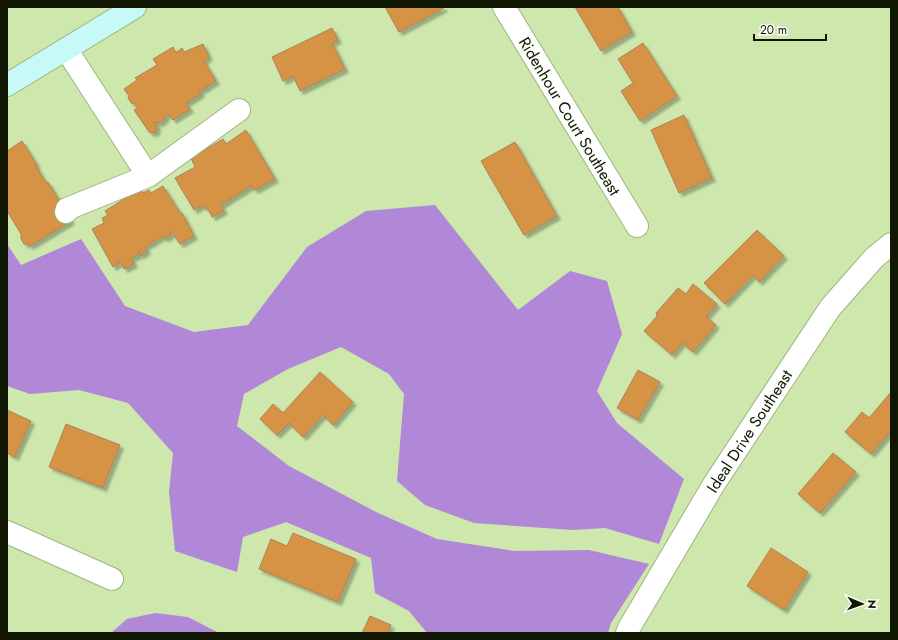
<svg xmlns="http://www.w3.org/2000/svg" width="898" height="640" viewBox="0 0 898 640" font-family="Jost,sans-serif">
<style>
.forest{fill:#b187d8}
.building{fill:#d69244;stroke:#ae8354;filter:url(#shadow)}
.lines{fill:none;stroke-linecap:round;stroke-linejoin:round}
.street-casing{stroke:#9db67d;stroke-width:24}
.secondary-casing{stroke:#9db67d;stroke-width:24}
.street{stroke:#fff;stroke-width:22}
.secondary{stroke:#c7faf6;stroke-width:22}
.labels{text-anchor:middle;stroke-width:3;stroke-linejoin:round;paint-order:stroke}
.street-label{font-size:16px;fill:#0f1703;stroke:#fbfef8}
</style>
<defs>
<filter id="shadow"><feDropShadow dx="3.5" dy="3.5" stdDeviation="1" flood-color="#0004"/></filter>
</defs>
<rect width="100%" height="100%" fill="#cde7ac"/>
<path class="forest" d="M 435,205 L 518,310 L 570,271 L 607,281 L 622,334 L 597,391 L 617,423 L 684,479 L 659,544 L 605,528 L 573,530 L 474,523 L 425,505 L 397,481 L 404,394 L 389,374 L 341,347 L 288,369 L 244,394 L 237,426 L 289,466 L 378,513 L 437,539 L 515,551 L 589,550 L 649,564 L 611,623 L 608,633 L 427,633 L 409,611 L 375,593 L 371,558 L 286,522 L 243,537 L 237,572 L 175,551 L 169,492 L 173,453 L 128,403 L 79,390 L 30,394 L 7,386 L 7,244 L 21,265 L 81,239 L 125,306 L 194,332 L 248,325 L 307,247 L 366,211 Z
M 155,613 L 188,617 L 219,633 L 111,633 L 127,619 Z"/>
<path class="building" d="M 385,7 L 443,7 L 444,8 L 399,32 Z
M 575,7 L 618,7 L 632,32 L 601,51 Z
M 332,28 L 338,40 L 332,43 L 345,69 L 300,91 L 293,76 L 283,81 L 272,57 Z
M 643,43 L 677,96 L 640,121 L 621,91 L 633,83 L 618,59 Z
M 203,44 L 209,57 L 204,61 L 216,81 L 199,92 L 201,94 L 186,103 L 190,109 L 173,120 L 169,114 L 165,116 L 165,119 L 160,123 L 155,122 L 157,127 L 156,132 L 150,133 L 134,110 L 138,108 L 134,103 L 132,104 L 128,98 L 129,96 L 124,89 L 137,80 L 135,78 L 157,65 L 153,59 L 173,47 L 176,53 L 182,48 L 184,52 Z
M 684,115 L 712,178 L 679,193 L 651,130 Z
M 246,130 L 275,179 L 255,190 L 251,186 L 221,205 L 224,211 L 212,217 L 209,210 L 207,210 L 203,205 L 194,210 L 175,178 L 195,167 L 191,158 L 223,139 L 226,144 Z
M 22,141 L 37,165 L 36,166 L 46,183 L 48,182 L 60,202 L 56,205 L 61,205 L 71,221 L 30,246 L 28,244 L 24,244 L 21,239 L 21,234 L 7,211 L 7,151 Z
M 515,142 L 557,216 L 524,235 L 481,161 Z
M 163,186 L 180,213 L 182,213 L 194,236 L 180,244 L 171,231 L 170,236 L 166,238 L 161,237 L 145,247 L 147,251 L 140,256 L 139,251 L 137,256 L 131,258 L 134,264 L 124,269 L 120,262 L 113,267 L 92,229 L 104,223 L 102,218 L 108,215 L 105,211 L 140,189 L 143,193 L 149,190 L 151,193 Z
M 757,230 L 784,256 L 759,282 L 753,275 L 725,304 L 704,283 Z
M 693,284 L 717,304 L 706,317 L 716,325 L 693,352 L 682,343 L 672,355 L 644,331 L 657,316 L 656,313 L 678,288 L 686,294 Z
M 638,370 L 660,382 L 638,420 L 617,408 Z
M 320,372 L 353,402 L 333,425 L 323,415 L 303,437 L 289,423 L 277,435 L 260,419 L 273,404 L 283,413 Z
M 891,392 L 891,431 L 871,454 L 845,432 L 862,412 L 869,418 Z
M 7,410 L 31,421 L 15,457 L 7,453 Z
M 66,424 L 120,445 L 103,488 L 49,467 Z
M 833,453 L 856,472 L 820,513 L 798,494 Z
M 293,533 L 356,559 L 338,602 L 259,569 L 271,539 L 287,546 Z
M 771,548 L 808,572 L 784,610 L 747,586 Z
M 370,616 L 391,625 L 387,633 L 362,633 Z"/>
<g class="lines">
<defs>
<path id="street" d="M 504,7 L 637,226
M 66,49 L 148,176
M 66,212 L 67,209 L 148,176 L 239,110
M 7,532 L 112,579
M 627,633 L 629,628 L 714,484 L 830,308 L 874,258 L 891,244"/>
<path id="secondary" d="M 7,85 L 135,7"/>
</defs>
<use href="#street" class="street-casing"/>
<use href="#secondary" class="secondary-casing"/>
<use href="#street" class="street"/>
<use href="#secondary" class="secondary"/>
</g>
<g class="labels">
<g class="street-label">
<text transform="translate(570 116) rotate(59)" y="6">Ridenhour Court Southeast</text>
<text transform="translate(749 431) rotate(-57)" y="6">Ideal Drive Southeast</text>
</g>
</g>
<rect width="898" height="640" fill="none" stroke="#0f1703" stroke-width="16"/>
<g transform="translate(862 604) rotate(92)" stroke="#fbfef8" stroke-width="3" paint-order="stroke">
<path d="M0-3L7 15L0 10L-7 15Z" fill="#0f1703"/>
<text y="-6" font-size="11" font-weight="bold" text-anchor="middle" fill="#0f1703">N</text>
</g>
<path d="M754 34v6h72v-6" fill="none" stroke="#0f1703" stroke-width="2"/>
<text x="760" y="34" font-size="12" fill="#0f1703" stroke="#fbfef8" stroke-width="3" paint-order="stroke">20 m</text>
</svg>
